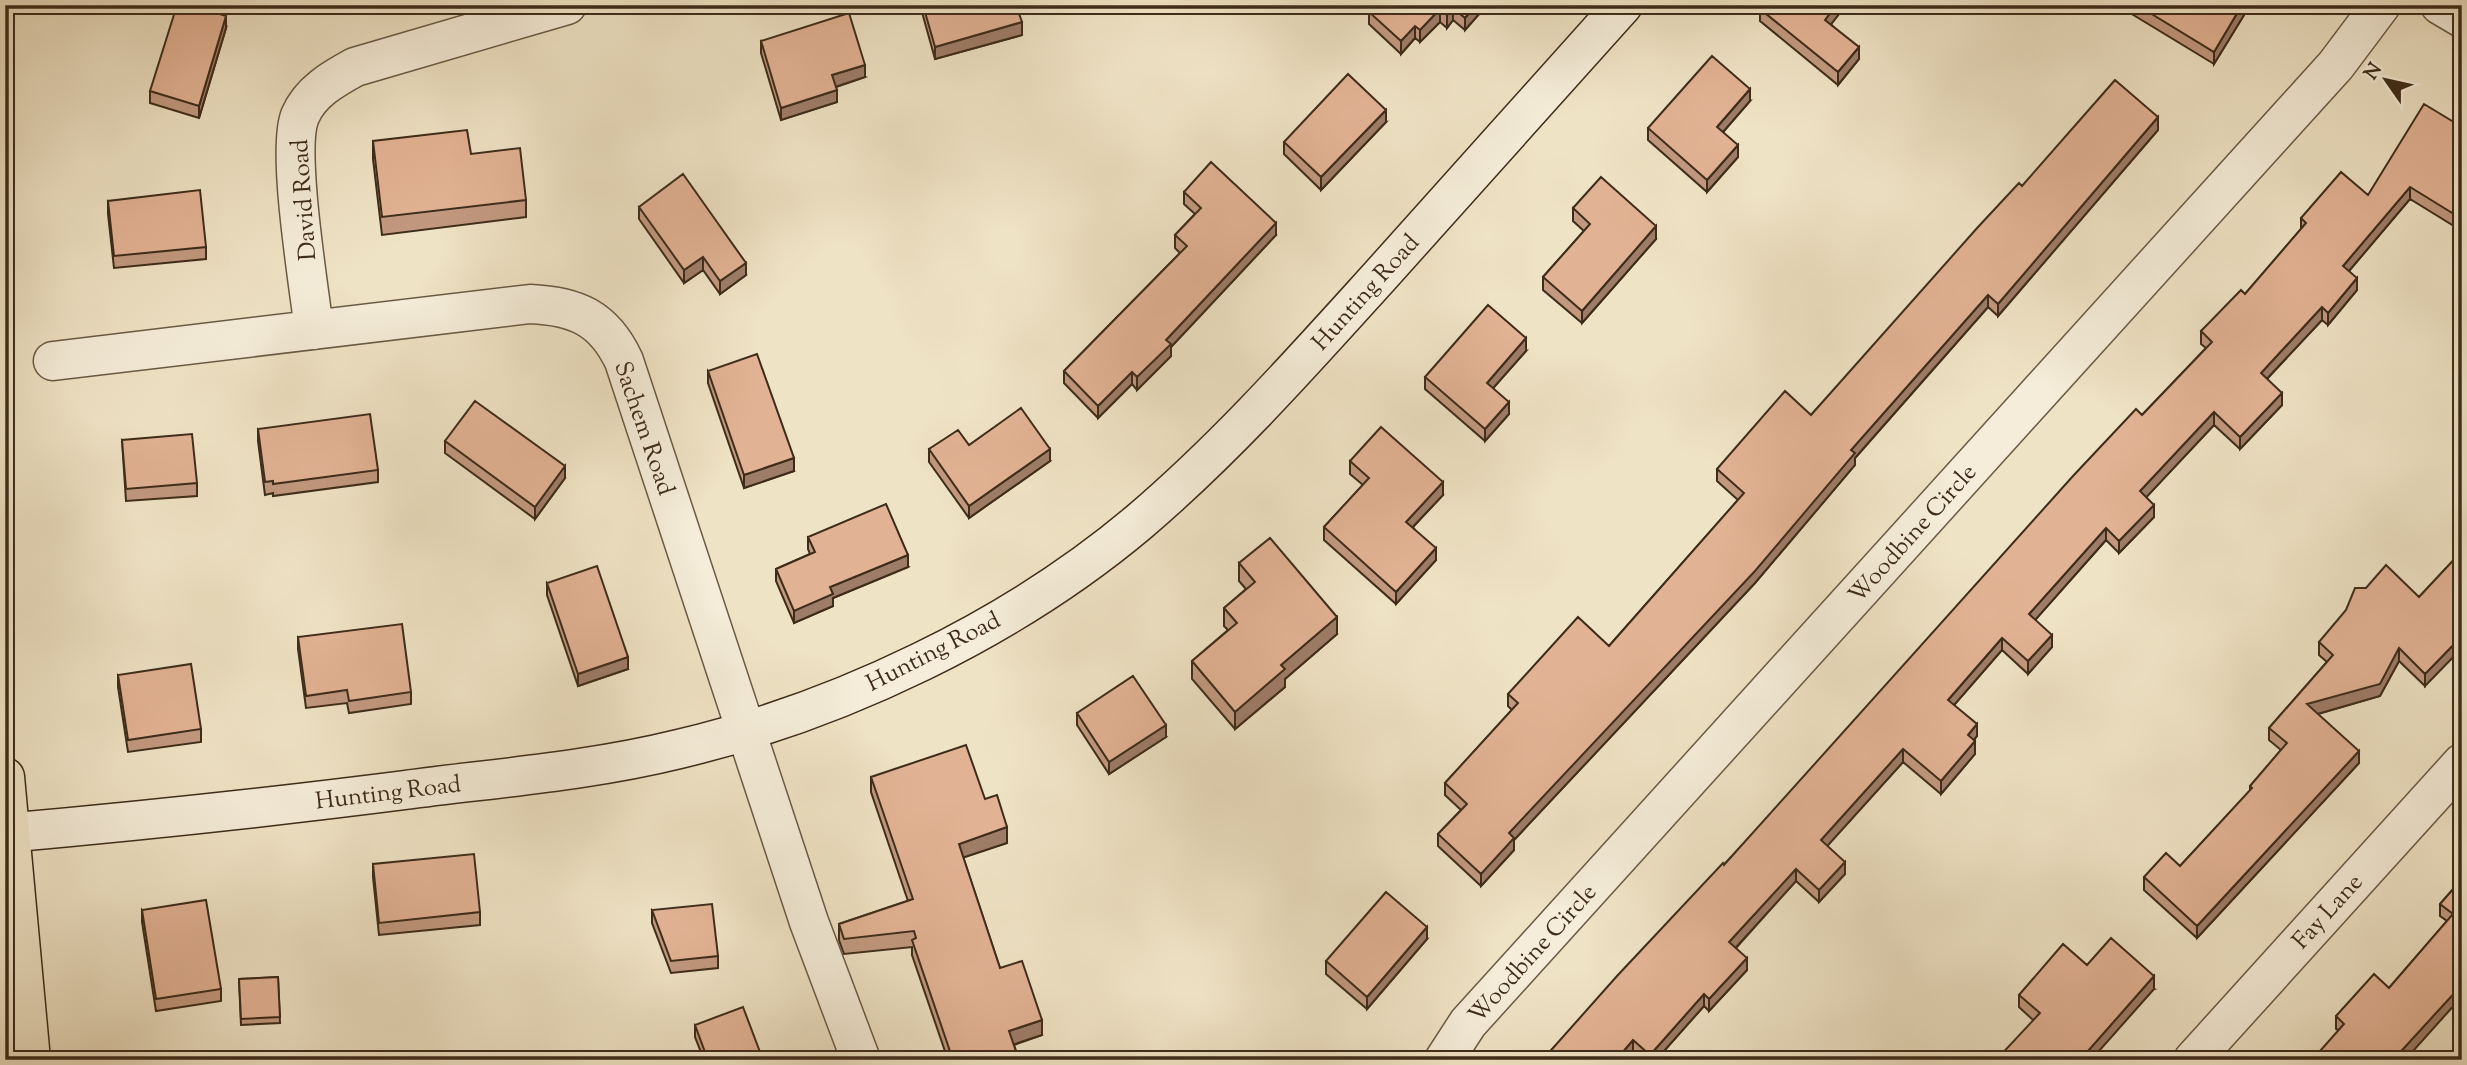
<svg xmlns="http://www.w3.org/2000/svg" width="2467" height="1065" viewBox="0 0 2467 1065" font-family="'Sorts Mill Goudy',serif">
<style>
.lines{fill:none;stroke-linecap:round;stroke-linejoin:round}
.minor-casing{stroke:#6a5a45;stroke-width:41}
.secondary-casing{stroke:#3e2c1a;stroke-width:41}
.primary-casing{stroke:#3e2c1a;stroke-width:41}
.minor{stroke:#f5edd9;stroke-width:38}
.secondary{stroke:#f5edd9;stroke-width:38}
.primary{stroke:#efe3c5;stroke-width:38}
.wall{fill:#c2997f;stroke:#3e2c1a;stroke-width:2}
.shaded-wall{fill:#9e7d68;stroke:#3e2c1a;stroke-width:2}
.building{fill:#e2b294;stroke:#3e2c1a;stroke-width:2}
.labels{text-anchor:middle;stroke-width:5;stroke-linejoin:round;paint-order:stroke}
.street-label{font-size:24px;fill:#3e2c1a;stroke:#f5edd9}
</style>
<rect width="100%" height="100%" fill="#efe3c5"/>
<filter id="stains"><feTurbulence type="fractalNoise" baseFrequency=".00286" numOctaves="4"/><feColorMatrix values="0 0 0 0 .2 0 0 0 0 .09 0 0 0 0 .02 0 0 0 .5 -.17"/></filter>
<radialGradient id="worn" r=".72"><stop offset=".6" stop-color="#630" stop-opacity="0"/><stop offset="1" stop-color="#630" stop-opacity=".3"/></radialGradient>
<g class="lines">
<defs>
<path id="minor" d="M 2440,5 L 2462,18
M 314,330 C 309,286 286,150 300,116 C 310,92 333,79 355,67 L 567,5
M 53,361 L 530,304 C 576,306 604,318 624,361 L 809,922 L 861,1060
M 1444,1060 L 1468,1023 L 2336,65 L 2381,5
M 2193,1060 L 2462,763"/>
<path id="secondary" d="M 5,833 C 139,821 272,807 405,790 C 496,778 590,771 679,749 C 840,711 1012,629 1139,522 C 1227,447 1303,361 1380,276 C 1461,186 1542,95 1623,5"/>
<path id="primary" d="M 5,777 L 31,1060"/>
</defs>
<use href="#minor" class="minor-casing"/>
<use href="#secondary" class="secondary-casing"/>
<use href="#primary" class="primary-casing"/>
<use href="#minor" class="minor"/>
<use href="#secondary" class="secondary"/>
<use href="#primary" class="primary"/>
</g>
<path class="wall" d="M 920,5 L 1016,5 L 1022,35 L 935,59 Z
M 1487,5 L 1465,30 L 1453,20 L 1447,28 L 1440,22 L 1420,42 L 1415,38 L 1401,54 L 1369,24 L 1369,12 Z
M 1846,5 L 1831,24 L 1859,59 L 1838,85 L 1760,21 L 1760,9 Z
M 2117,5 L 2244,5 L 2244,15 L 2214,64 Z
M 226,28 L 199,118 L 150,103 L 150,91 Z
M 761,41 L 865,77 L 836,87 L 837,102 L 781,120 L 761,53 Z
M 1750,101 L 1723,132 L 1738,157 L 1707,192 L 1648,140 L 1648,128 Z
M 1386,122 L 1321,190 L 1284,154 L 1284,142 Z
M 2462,127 L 2462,231 L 2410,199 L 2349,271 L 2357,290 L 2328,325 L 2322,320 L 2267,379 L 2282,405 L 2240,449 L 2214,425 L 2146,497 L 2154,517 L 2119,553 L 2106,540 L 2035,620 L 2052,647 L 2028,674 L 2002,650 L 1954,705 L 1977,736 L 1974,740 L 1975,754 L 1941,794 L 1903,762 L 1827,846 L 1845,874 L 1819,902 L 1796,881 L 1736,948 L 1747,970 L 1709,1011 L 1704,1006 L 1656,1060 L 1641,1060 L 1633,1052 L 1627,1060 L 1545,1060 L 1545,1057 L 2142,415 L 2206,348 L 2201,344 L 2201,331 L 2245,294 L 2301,229 L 2301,218 L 2368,195 Z
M 2158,130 L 1998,316 L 1988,307 L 1855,458 L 1855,465 L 1755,583 L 1514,840 L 1514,850 L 1481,886 L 1438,846 L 1438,834 L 1461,810 L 1445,795 L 1445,783 L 1512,710 L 1508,706 L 1508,694 L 1609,646 L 1738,500 L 1717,481 L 1717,469 L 1811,415 L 2022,186 Z
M 373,141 L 471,154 L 526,200 L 526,217 L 382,235 L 373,159 Z
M 1184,192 L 1276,235 L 1171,347 L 1171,356 L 1137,390 L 1132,384 L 1098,418 L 1064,383 L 1064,371 L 1180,253 L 1175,248 L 1175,235 L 1195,214 L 1184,204 Z
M 108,201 L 206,247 L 206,259 L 114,268 L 108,214 Z
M 639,207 L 746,275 L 720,294 L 703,270 L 684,283 L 639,219 Z
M 1573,208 L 1656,239 L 1582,323 L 1543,290 L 1543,277 L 1584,231 L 1573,221 Z
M 1526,351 L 1493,388 L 1509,414 L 1485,441 L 1425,389 L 1425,377 Z
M 708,371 L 794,471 L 744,488 L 708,383 Z
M 258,429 L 378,470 L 378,482 L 273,496 L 273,493 L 265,495 L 258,441 Z
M 122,440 L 197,483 L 197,496 L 126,501 Z
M 445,441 L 565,478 L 535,519 L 445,453 Z
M 969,445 L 1050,461 L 969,518 L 929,462 L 929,449 Z
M 1350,461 L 1443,495 L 1413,527 L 1436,560 L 1396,604 L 1324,540 L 1324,527 L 1363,485 L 1350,474 Z
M 2462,475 L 2462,502 L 2454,496 L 2454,483 Z
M 2462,503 L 2462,526 L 2457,521 L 2457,509 Z
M 808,537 L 908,567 L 833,598 L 833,606 L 794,623 L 776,581 L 776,569 L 810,554 L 808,549 Z
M 2462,551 L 2425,686 L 2399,661 L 2380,696 L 2318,714 L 2359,763 L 2197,938 L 2144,890 L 2144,877 L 2180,866 L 2250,791 L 2250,786 L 2281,750 L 2269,740 L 2269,728 L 2327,662 L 2319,655 L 2319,642 L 2419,597 Z
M 1239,563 L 1337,634 L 1285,679 L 1285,687 L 1235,729 L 1192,679 L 1192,661 L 1228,630 L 1224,626 L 1224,608 L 1246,589 L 1239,581 Z
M 547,583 L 628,669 L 578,686 L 547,595 Z
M 298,637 L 411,692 L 411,704 L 349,713 L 347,703 L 306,708 L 298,649 Z
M 118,675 L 201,729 L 201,742 L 128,752 L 118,687 Z
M 1077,713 L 1166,737 L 1109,774 L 1077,725 Z
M 871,777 L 985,799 L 1007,843 L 963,857 L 1000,968 L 1042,1035 L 1014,1045 L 1019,1060 L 948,1060 L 912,955 L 912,947 L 844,954 L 839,940 L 839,924 L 908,901 L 871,792 Z
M 373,864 L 480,912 L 480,925 L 379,935 L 373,877 Z
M 2462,879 L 2462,1006 L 2457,1002 L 2338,1030 L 2336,1029 L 2336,1016 L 2389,988 L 2447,921 L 2440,916 L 2440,904 Z
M 142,910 L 221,989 L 221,1001 L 156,1011 L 142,922 Z
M 652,910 L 718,956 L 718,968 L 671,973 L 652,923 Z
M 1427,939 L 1367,1009 L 1326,974 L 1326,961 Z
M 2087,965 L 2154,989 L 2033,1020 L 2019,1007 L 2019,995 Z
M 278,977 L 280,1023 L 241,1025 L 239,979 Z
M 695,1025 L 763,1060 L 704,1060 L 695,1037 Z"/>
<path class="shaded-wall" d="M 1090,5 L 1110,5 L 1090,11 Z
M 1476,5 L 1487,5 L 1465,30 L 1465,18 Z
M 1836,5 L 1846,5 L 1825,32 L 1825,20 Z
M 2242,5 L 2244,5 L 2244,15 L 2214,64 L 2214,52 Z
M 1453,8 L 1453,20 L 1447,28 L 1447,15 Z
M 1440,9 L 1440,22 L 1420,42 L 1420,30 Z
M 226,16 L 226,28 L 199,118 L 199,106 Z
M 1022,22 L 1022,35 L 935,59 L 935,47 Z
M 1415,26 L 1415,38 L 1401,54 L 1401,41 Z
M 1859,47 L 1859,59 L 1838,85 L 1838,72 Z
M 865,65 L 865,77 L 832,88 L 832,75 Z
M 1750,89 L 1750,101 L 1717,139 L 1717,127 Z
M 837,90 L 837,102 L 781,120 L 781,108 Z
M 1386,110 L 1386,122 L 1321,190 L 1321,177 Z
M 2158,117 L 2158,130 L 1998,316 L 1998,304 Z
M 1738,145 L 1738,157 L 1707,192 L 1707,180 Z
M 2410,187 L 2410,199 L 2343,278 L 2343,266 Z
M 1276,223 L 1276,235 L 1171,347 L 1171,356 L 1137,390 L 1137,377 L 1166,340 Z
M 1656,226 L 1656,239 L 1582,323 L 1582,311 Z
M 703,257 L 703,270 L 684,283 L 684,270 Z
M 746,263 L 746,275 L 720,294 L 720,281 Z
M 2357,278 L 2357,290 L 2328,325 L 2328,313 Z
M 1988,295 L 1988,307 L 1855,458 L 1855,465 L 1755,583 L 1514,840 L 1514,850 L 1481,886 L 1481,874 L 1509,833 L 1851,450 Z
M 2322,307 L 2322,320 L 2261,385 L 2261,373 Z
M 1526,338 L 1526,351 L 1487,395 L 1487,383 Z
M 1132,372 L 1132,384 L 1098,418 L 1098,406 Z
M 2282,393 L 2282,405 L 2240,449 L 2240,437 Z
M 1509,402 L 1509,414 L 1485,441 L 1485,429 Z
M 2214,412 L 2214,425 L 2140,504 L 2140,491 Z
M 1050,449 L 1050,461 L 969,518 L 969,506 Z
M 794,458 L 794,471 L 744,488 L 744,475 Z
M 565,466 L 565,478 L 535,519 L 535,507 Z
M 1443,482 L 1443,495 L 1406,534 L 1406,522 Z
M 2154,505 L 2154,517 L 2119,553 L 2119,541 Z
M 2106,528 L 2106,540 L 2029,627 L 2029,614 Z
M 1436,548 L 1436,560 L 1396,604 L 1396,592 Z
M 908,555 L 908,567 L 833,598 L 833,606 L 794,623 L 794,611 L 830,587 Z
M 1337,617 L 1337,634 L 1285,679 L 1285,687 L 1235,729 L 1235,712 L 1281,665 Z
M 2052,635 L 2052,647 L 2028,674 L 2028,661 Z
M 2462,636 L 2462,648 L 2425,686 L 2425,674 Z
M 2002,638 L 2002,650 L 1948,712 L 1948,700 Z
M 2399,648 L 2399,661 L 2380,696 L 2307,717 L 2307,704 Z
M 628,657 L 628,669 L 578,686 L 578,674 Z
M 1977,724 L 1977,736 L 1968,747 L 1968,735 Z
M 1166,725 L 1166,737 L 1109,774 L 1109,762 Z
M 1975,741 L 1975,754 L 1941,794 L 1941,781 Z
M 1903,749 L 1903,762 L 1821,853 L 1821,840 Z
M 2359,751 L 2359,763 L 2197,938 L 2197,926 Z
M 1007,827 L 1007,843 L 959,859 L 959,844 Z
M 1845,862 L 1845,874 L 1819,902 L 1819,890 Z
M 1796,869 L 1796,881 L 1729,955 L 1729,942 Z
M 1427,927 L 1427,939 L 1367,1009 L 1367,997 Z
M 1747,958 L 1747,970 L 1709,1011 L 1709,999 Z
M 2154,976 L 2154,989 L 2091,1060 L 2080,1060 Z
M 2457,990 L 2457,1002 L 2405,1060 L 2393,1060 Z
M 1704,994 L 1704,1006 L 1656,1060 L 1650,1060 L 1650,1055 Z
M 1042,1020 L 1042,1035 L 1009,1046 L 1009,1031 Z
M 1633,1040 L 1633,1052 L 1627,1060 L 1616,1060 Z"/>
<path class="building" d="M 177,5 L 192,5 L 226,16 L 199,106 L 150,91 Z
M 923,5 L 1016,5 L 1022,22 L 935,47 Z
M 1375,5 L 1476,5 L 1465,18 L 1453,8 L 1447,15 L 1440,9 L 1420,30 L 1415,26 L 1401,41 L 1369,12 Z
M 1763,5 L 1836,5 L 1825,20 L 1859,47 L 1838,72 L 1760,9 Z
M 2137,5 L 2242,5 L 2214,52 Z
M 849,13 L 865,65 L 832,75 L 837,90 L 781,108 L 761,41 Z
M 1712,56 L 1750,89 L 1717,127 L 1738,145 L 1707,180 L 1648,128 Z
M 1348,74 L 1386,110 L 1321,177 L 1284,142 Z
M 2115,80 L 2158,117 L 1998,304 L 1988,295 L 1851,450 L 1855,453 L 1755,571 L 1509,833 L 1514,838 L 1481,874 L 1438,834 L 1467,804 L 1445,783 L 1518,703 L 1508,694 L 1578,617 L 1609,646 L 1744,493 L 1717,469 L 1785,391 L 1811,415 L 1978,227 L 2019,183 L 2022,186 Z
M 2424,104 L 2462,127 L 2462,219 L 2410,187 L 2343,266 L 2357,278 L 2328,313 L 2322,307 L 2261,373 L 2282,393 L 2240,437 L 2214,412 L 2140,491 L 2154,505 L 2119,541 L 2106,528 L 2029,614 L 2052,635 L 2028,661 L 2002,638 L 1948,700 L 1977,724 L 1968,735 L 1975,741 L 1941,781 L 1903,749 L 1821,840 L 1845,862 L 1819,890 L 1796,869 L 1729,942 L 1747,958 L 1709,999 L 1704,994 L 1650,1055 L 1633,1040 L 1616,1060 L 1548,1060 L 1545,1057 L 1617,976 L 1723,863 L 1724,865 L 2073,476 L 2136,409 L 2142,415 L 2212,342 L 2201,331 L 2241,290 L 2245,294 L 2306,223 L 2301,218 L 2341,172 L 2368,195 Z
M 467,130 L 471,154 L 520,148 L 526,200 L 382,217 L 373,141 Z
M 1211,162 L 1276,223 L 1166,340 L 1171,344 L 1137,377 L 1132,372 L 1098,406 L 1064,371 L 1187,246 L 1175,235 L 1201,208 L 1184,192 Z
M 683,174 L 746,263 L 720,281 L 703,257 L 684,270 L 639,207 Z
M 1601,177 L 1656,226 L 1582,311 L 1543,277 L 1590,224 L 1573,208 Z
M 200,190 L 206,247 L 114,256 L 108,201 Z
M 1488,305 L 1526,338 L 1487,383 L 1509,402 L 1485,429 L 1425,377 Z
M 757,354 L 794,458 L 744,475 L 708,371 Z
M 475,401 L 565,466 L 535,507 L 445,441 Z
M 1021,408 L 1050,449 L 969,506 L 929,449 L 958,430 L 969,445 Z
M 370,414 L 378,470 L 273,484 L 273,481 L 265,482 L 258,429 Z
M 1381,427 L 1443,482 L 1406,522 L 1436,548 L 1396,592 L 1324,527 L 1369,478 L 1350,461 Z
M 192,434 L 197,483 L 126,489 L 122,440 Z
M 2462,475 L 2462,490 L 2454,483 Z
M 2462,503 L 2462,514 L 2457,509 Z
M 886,504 L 908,555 L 830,587 L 833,594 L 794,611 L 776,569 L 815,552 L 808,537 Z
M 1270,538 L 1337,617 L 1281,665 L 1285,669 L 1235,712 L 1192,661 L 1237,623 L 1224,608 L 1255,582 L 1239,563 Z
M 2462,551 L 2462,636 L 2425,674 L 2399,648 L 2380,684 L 2307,704 L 2359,751 L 2197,926 L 2144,877 L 2166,853 L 2180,866 L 2252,788 L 2250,786 L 2287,743 L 2269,728 L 2333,655 L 2319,642 L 2346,610 L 2355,588 L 2366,588 L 2386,565 L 2419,597 Z
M 597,566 L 628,657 L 578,674 L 547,583 Z
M 402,624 L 411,692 L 349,701 L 347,690 L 306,696 L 298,637 Z
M 191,664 L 201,729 L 128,740 L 118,675 Z
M 1133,676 L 1166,725 L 1109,762 L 1077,713 Z
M 966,745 L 985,799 L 997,795 L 1007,827 L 959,844 L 1000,968 L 1022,961 L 1042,1020 L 1009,1031 L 1019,1060 L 953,1060 L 912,940 L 916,938 L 914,931 L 844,939 L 839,924 L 913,899 L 871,777 Z
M 474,854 L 480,912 L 379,923 L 373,864 Z
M 2462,879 L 2462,994 L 2457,990 L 2393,1060 L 2312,1060 L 2344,1024 L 2336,1016 L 2374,974 L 2389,988 L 2453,914 L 2440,904 Z
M 1386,892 L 1427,927 L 1367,997 L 1326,961 Z
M 206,900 L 221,989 L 156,999 L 142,910 Z
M 712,904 L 718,956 L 671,961 L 652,910 Z
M 2111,938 L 2154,976 L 2080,1060 L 1996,1060 L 2040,1013 L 2019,995 L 2063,944 L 2087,965 Z
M 278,977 L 280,1017 L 241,1019 L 239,979 Z
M 743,1007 L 763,1060 L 708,1060 L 695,1025 Z
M 645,1057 L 645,1060 L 616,1060 Z"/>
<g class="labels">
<g class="street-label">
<text transform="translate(303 200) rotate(-94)" y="8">David Road</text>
<text transform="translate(1365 292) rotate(-48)" y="8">Hunting Road</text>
<text transform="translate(645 428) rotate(71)" y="8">Sachem Road</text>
<text transform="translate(1912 533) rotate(-48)" y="8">Woodbine Circle</text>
<text transform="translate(933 651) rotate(-27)" y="8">Hunting Road</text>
<text transform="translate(388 792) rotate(-7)" y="8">Hunting Road</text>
<text transform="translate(2327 911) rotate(-48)" y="8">Fay Lane</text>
<text transform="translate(1532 953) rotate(-48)" y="8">Woodbine Circle</text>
</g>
</g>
<rect width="2467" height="1065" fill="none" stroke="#efe3c5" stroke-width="28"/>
<rect x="7" y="7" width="2453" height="1051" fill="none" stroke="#3e2c1a" stroke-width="3.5"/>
<rect x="14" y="14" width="2439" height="1037" fill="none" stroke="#3e2c1a" stroke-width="2"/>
<g transform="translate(2386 80) rotate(304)" stroke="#f5edd9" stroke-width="5" paint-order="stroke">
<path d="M0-5L12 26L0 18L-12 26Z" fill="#3e2c1a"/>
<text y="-10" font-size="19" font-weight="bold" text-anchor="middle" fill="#3e2c1a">N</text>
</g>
<rect width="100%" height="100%" filter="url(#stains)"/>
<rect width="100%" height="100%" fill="url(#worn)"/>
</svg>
